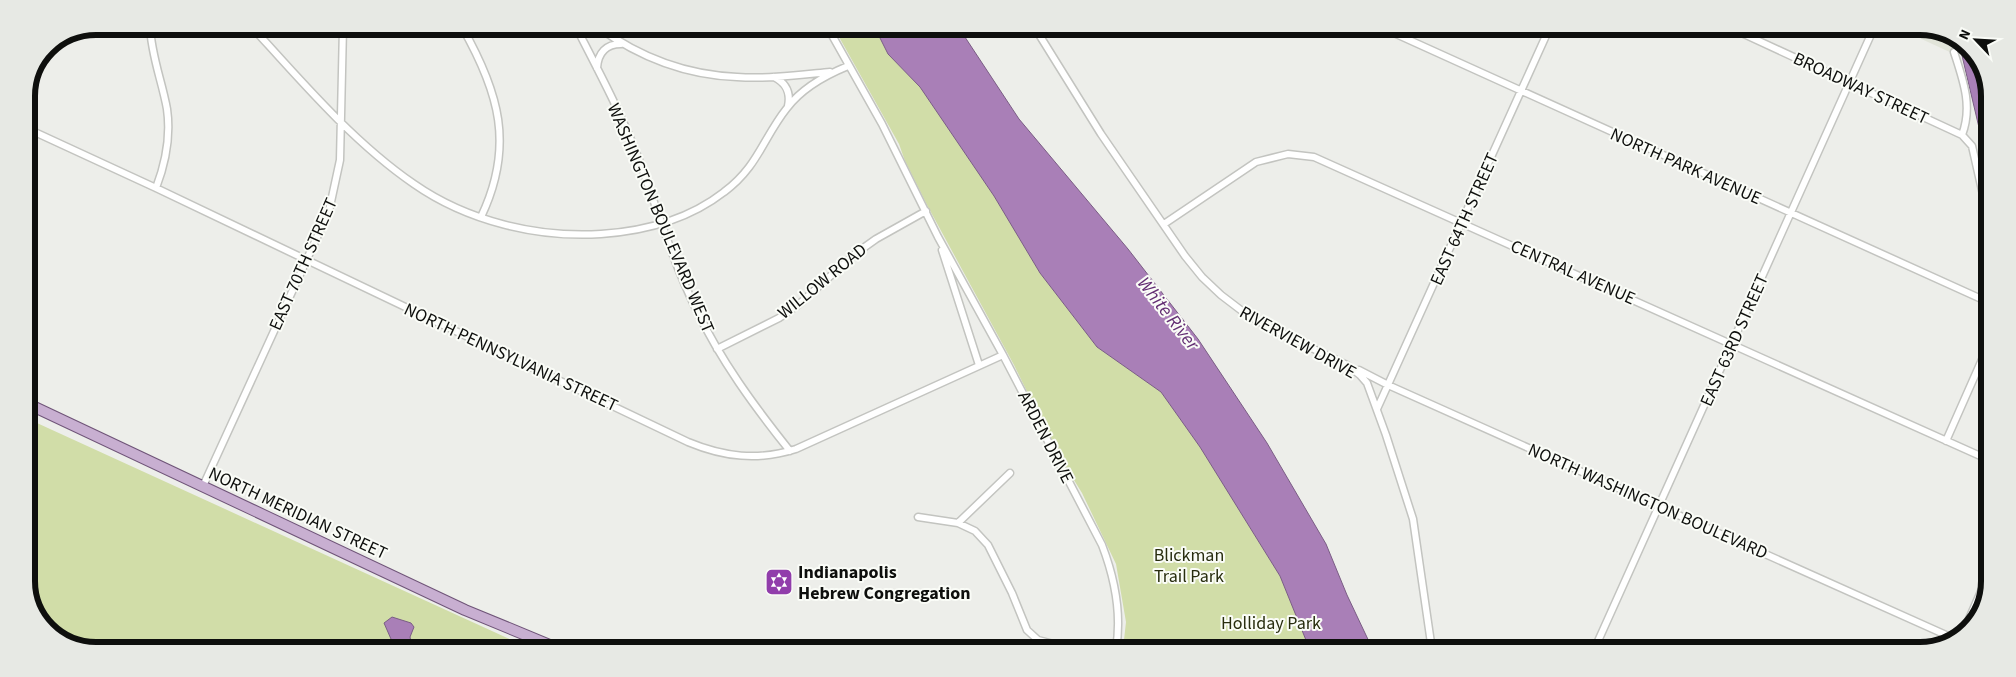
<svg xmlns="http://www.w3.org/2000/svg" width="2016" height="677" viewBox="0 0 2016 677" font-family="'Source Sans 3',sans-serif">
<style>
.built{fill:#e1e4d9}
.green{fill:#d1dda8}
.water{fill:#a97fb7;stroke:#7a5d84}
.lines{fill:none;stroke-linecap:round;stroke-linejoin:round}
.street-casing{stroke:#c3c4c0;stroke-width:9}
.primary-casing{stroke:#6f5478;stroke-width:12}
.street{stroke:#fff;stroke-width:6}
.primary{stroke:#c8afd1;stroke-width:10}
.labels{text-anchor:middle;stroke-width:4;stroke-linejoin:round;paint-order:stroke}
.street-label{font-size:18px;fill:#0e0f0d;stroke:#fafcf7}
.park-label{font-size:18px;fill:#282d0f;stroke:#fafcf7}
.poi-label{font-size:18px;font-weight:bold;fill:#0e0f0d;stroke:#fafcf7;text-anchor:start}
.water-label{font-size:19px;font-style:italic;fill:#632e73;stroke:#fafcf7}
.rim{fill:none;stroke:#0e0f0d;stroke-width:6}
</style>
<rect width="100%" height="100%" fill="#edeeea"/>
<path class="built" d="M 1902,30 L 1942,30 L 1959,43 L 1954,54 Z"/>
<path class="green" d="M 834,28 L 875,28 L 888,54 L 920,87 L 994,196 L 1040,273 L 1097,347 L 1161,392 L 1200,447 L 1280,576 L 1310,650 L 1123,649 L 1126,622 L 1116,564 L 1082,493 L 1056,451 L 1014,365 L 927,205 L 905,161 L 899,144 Z
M 26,418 L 529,648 L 74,647 L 41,624 L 26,586 Z"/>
<path class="water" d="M 875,28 L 959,28 L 1019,119 L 1128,249 L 1198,339 L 1267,443 L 1326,544 L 1347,595 L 1373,650 L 1310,650 L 1280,576 L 1200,447 L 1161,392 L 1097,347 L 1040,273 L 994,196 L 920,87 L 888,54 Z
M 1961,43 L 1975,53 L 1990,91 L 1989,170 L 1960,47 Z
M 392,617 L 411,623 L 414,627 L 410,637 L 412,648 L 388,648 L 391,639 L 384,623 Z"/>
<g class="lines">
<defs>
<path id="street" d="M 150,26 C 151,55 162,81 167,109 C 171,137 166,162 156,188
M 252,27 C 301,81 354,143 414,184 C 467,221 537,238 601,234 C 646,231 688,220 724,192 C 758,167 763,138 787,108 C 802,88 826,75 848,66
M 462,27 C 499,92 515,146 481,217
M 576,27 C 598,70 621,113 638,157 C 657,208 672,260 696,309 C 721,361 754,406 790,451
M 598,27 C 639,57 687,75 737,77 C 768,79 799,75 830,72
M 828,28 L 882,124 L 938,237 L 1003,355 L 1102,545 C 1115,579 1122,613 1116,649
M 1035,28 L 1101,134 L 1185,256 L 1202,277 L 1221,295 L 1242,311 L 1268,327 L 1347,365 L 1360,375 L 1367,383 L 1386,435 L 1413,519 L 1432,650
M 1385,29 L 1988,302
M 1733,29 L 1962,135
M 1954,52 C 1963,80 1973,106 1962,135 L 1972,146 L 1989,221
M 597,68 C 598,53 606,44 621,44
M 774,77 C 786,83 791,92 788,106
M 26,128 L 156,188 L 688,442 C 724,457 758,461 796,449 L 1003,355
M 1164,224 L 1256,162 L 1288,154 L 1314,157 L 1987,459
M 942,250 L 979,365
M 717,349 L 779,318 L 798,305 L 855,254 L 876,239 L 926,211
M 1359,370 L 1388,385 L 1955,639
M 1377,409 L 1549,29
M 1946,441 L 1988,346
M 203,486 L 329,211 L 340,160 L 343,27
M 918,517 L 958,523 L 975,531 L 988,545 L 1012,593 L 1027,630 L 1038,640 L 1073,649
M 958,523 L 1010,473
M 1961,637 L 1986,580
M 1594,650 L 1873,30"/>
<path id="primary" d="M 26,403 L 465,610 L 557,648"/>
</defs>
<use href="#street" class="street-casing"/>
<use href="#primary" class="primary-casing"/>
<use href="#street" class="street"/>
<use href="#primary" class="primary"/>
</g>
<defs>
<symbol id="synagogue-square" viewBox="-11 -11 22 22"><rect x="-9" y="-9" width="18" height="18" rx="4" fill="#913dab" stroke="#fafcf7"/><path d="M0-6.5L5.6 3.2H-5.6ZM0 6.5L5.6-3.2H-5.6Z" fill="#fff"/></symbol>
</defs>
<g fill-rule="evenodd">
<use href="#synagogue-square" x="763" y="566" width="32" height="32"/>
</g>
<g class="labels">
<g class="street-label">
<text transform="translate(1861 88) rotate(25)" y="6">BROADWAY STREET</text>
<text transform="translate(1686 166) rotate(24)" y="6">NORTH PARK AVENUE</text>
<text transform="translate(661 218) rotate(67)" y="6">WASHINGTON BOULEVARD WEST</text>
<text transform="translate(1464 219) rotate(-66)" y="6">EAST 64TH STREET</text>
<text transform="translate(303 264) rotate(-66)" y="6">EAST 70TH STREET</text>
<text transform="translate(1573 272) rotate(24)" y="6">CENTRAL AVENUE</text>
<text transform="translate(822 281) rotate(-39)" y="6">WILLOW ROAD</text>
<text transform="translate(1734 340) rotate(-66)" y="6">EAST 63RD STREET</text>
<text transform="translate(1298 342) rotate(29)" y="6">RIVERVIEW DRIVE</text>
<text transform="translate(511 357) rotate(25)" y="6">NORTH PENNSYLVANIA STREET</text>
<text transform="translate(1046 437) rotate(63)" y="6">ARDEN DRIVE</text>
<text transform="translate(1648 501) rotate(24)" y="6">NORTH WASHINGTON BOULEVARD</text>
<text transform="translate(298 513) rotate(25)" y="6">NORTH MERIDIAN STREET</text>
</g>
<g class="park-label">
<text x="1189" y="561">Blickman<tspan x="1189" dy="21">Trail Park</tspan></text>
<text x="1271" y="629">Holliday Park</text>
</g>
<g class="poi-label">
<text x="798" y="578">Indianapolis<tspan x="798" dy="21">Hebrew Congregation</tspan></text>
</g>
<g class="water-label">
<text transform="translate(1169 313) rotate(52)" y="7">White River</text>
</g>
</g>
<path d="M0 0H2016V677H0ZM96 35H1920A61 61 0 0 1 1981 96V581A61 61 0 0 1 1920 642H96A61 61 0 0 1 35 581V96A61 61 0 0 1 96 35Z" fill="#e7e9e4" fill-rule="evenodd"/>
<path class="rim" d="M96 35H1920A61 61 0 0 1 1981 96V581A61 61 0 0 1 1920 642H96A61 61 0 0 1 35 581V96A61 61 0 0 1 96 35Z"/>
<g transform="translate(1976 40) rotate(295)" stroke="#fafcf7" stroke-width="4" paint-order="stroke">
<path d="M0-4L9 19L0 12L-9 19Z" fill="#0e0f0d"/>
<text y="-8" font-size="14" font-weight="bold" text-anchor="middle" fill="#0e0f0d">N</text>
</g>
</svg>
